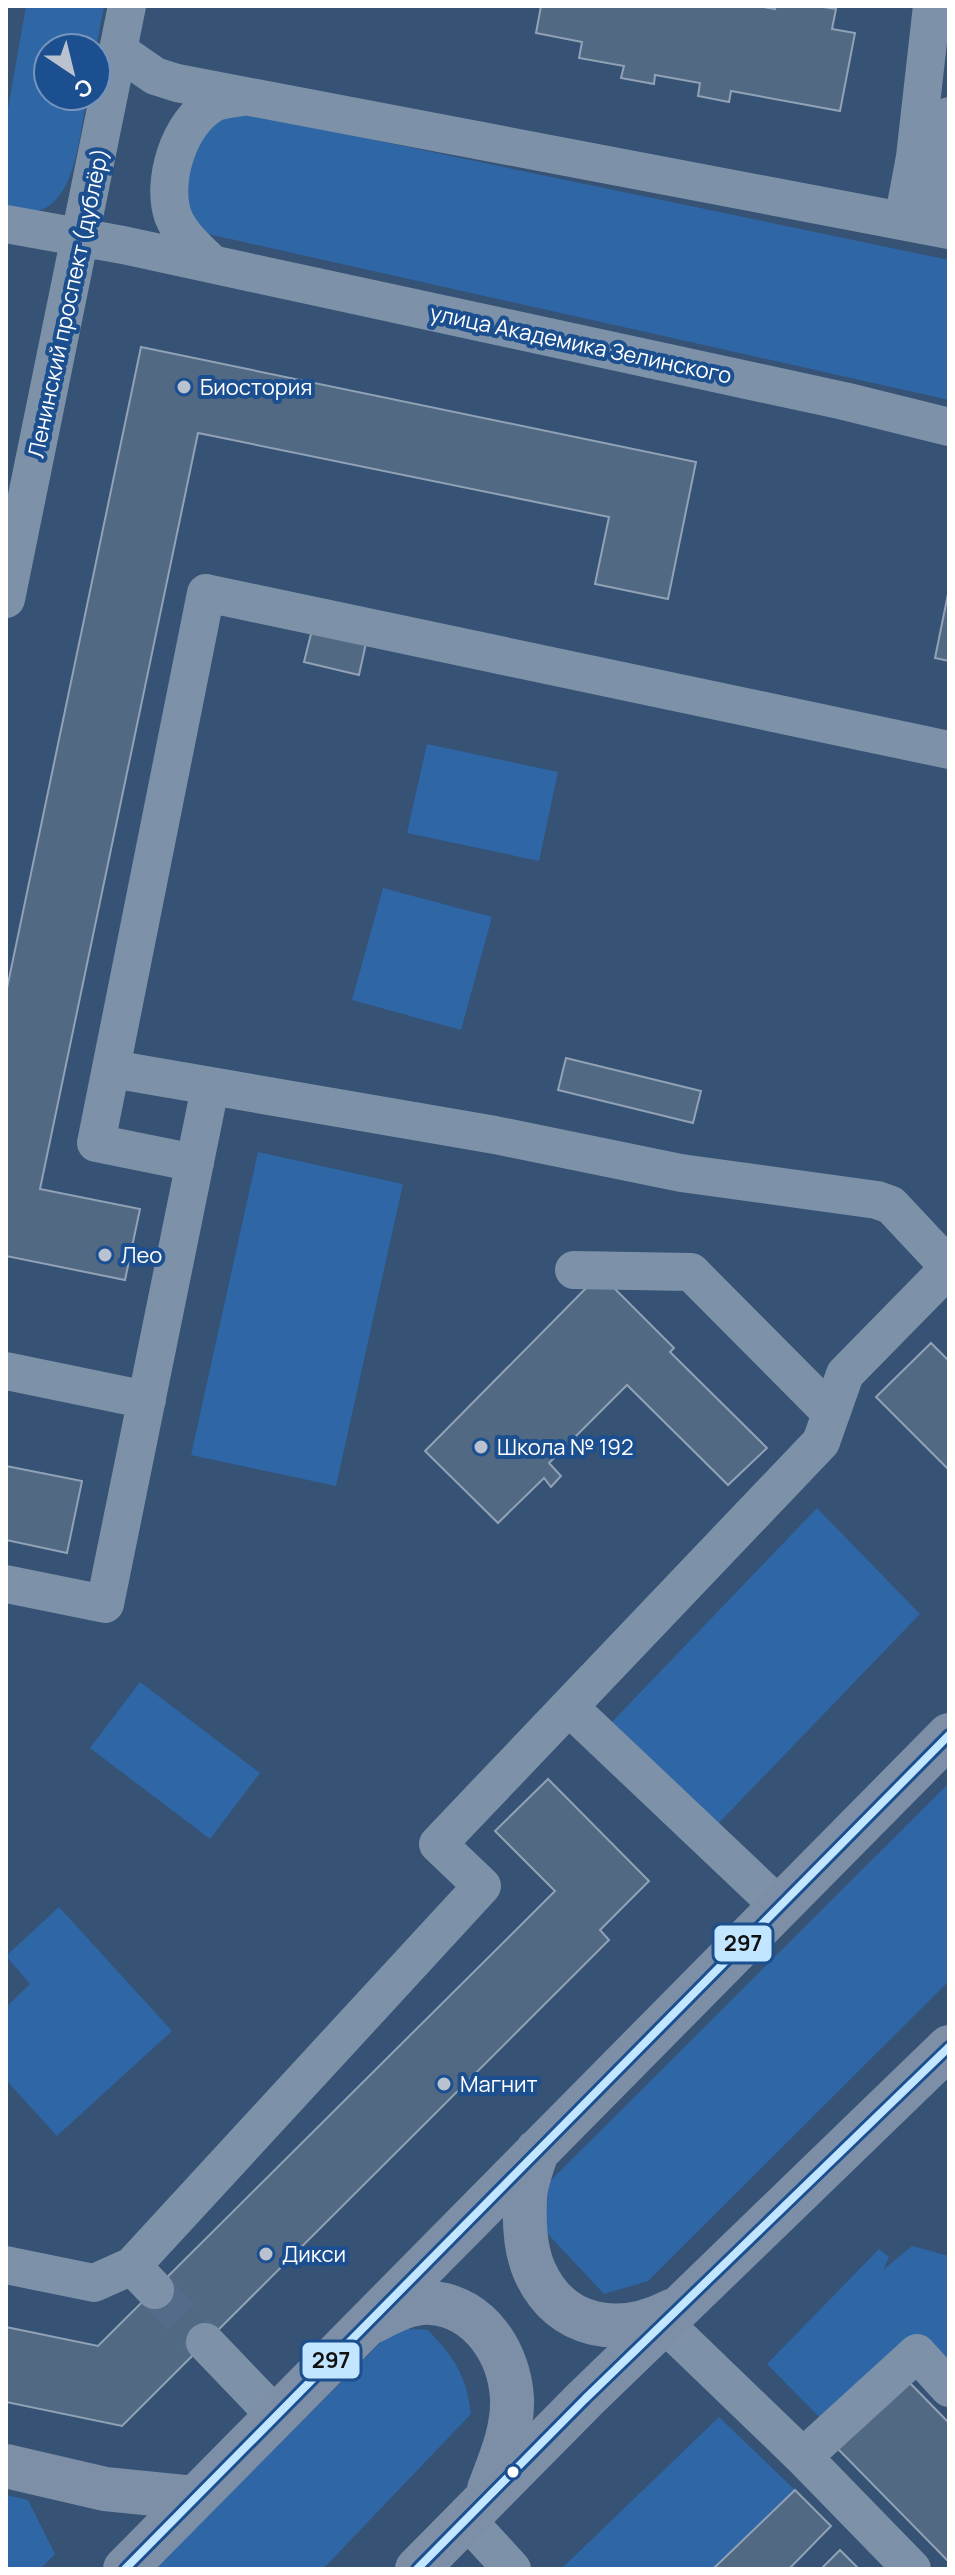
<svg xmlns="http://www.w3.org/2000/svg" width="955" height="2575" viewBox="0 0 955 2575" font-family="Manrope,sans-serif">
<style>
.green{fill:#2f66a5}
.building{fill:#526984;stroke:#92a2b6;stroke-width:2}
.lines{fill:none;stroke-linecap:round;stroke-linejoin:round}
.minor-tunnel{stroke:#546c89;stroke-width:38;stroke-dasharray:38 19;stroke-linecap:butt}
.minor{stroke:#7d92a8;stroke-width:38}
.major{stroke:#7d8ea7;stroke-width:44}
.bus-1-casing{stroke:#1b4f8f;stroke-width:14}
.bus-1{stroke:#c2e6ff;stroke-width:8}
.poi-dot{fill:#b9c2ce;stroke:#1b4f8f;stroke-width:3}
.bus-dot{fill:#fff;stroke:#1b4f8f;stroke-width:3}
.labels{text-anchor:middle;stroke-width:8;stroke-linejoin:round;paint-order:stroke}
.street-label{font-size:22px;fill:#fff;stroke:#1b4f8f}
.poi-label{font-size:22px;fill:#fff;stroke:#1b4f8f;text-anchor:start}
.line-badge{stroke:#1b4f8f;stroke-width:3}
.pale-badge-label{font-size:22px;text-anchor:middle;font-weight:bold;fill:#111}
</style>
<rect width="100%" height="100%" fill="#365274"/>
<path class="green" d="M 26,6 L 104,6 L 96,48 L 48,48 L 48,96 L 87,96 C 79,137 74,238 6,205 L 6,120 Z
M 226,109 L 949,260 L 949,400 L 199,232 L 181,189 L 189,155 Z
M 427,744 L 558,772 L 539,861 L 407,833 Z
M 383,888 L 492,917 L 461,1030 L 352,1000 Z
M 258,1152 L 403,1184 L 336,1486 L 191,1455 Z
M 817,1508 L 920,1614 L 714,1828 L 611,1723 Z
M 140,1682 L 260,1773 L 210,1839 L 90,1748 Z
M 949,1783 L 949,1981 L 648,2281 L 604,2294 L 544,2230 L 549,2182 Z
M 59,1907 L 172,2031 L 57,2136 L 6,2080 L 6,2007 L 30,1984 L 6,1956 Z
M 912,2246 L 949,2256 L 949,2378 L 888,2359 L 826,2424 L 767,2364 L 879,2249 L 889,2257 L 883,2270 Z
M 395,2328 L 428,2330 C 455,2359 466,2374 471,2414 L 323,2569 L 155,2569 Z
M 719,2417 L 795,2490 L 713,2569 L 561,2569 Z
M 6,2495 L 28,2500 L 55,2554 L 40,2569 L 6,2569 Z"/>
<path class="building" d="M 541,6 L 758,6 L 775,9 L 776,6 L 817,6 L 836,9 L 832,29 L 855,33 L 840,111 L 731,91 L 729,102 L 698,96 L 700,83 L 655,75 L 654,84 L 621,78 L 624,66 L 579,58 L 582,42 L 536,33 Z
M 141,347 L 696,462 L 668,599 L 595,584 L 609,517 L 198,433 L 40,1189 L 140,1209 L 125,1280 L 6,1256 L 6,993 Z
M 949,589 L 949,661 L 935,658 Z
M 312,630 L 366,643 L 359,675 L 304,662 Z
M 566,1058 L 701,1091 L 693,1123 L 558,1090 Z
M 600,1274 L 674,1348 L 670,1352 L 767,1448 L 728,1485 L 627,1385 L 549,1463 L 561,1476 L 551,1487 L 544,1478 L 498,1523 L 425,1451 Z
M 931,1343 L 949,1361 L 949,1470 L 876,1397 Z
M 6,1466 L 82,1481 L 67,1553 L 6,1540 Z
M 548,1779 L 649,1881 L 600,1930 L 609,1940 L 122,2426 L 6,2402 L 6,2327 L 98,2346 L 555,1891 L 495,1831 Z
M 907,2380 L 949,2423 L 949,2562 L 838,2449 Z
M 795,2490 L 831,2526 L 789,2569 L 713,2569 Z
M 840,2550 L 859,2569 L 821,2569 Z"/>
<g class="lines">
<path class="minor-tunnel" d="M 155,2290 L 205,2342"/>
<path class="minor" d="M 119,51 L 155,76 L 177,83 L 949,230
M 903,221 L 915,157 L 932,6
M 6,224 L 123,245 L 844,401 L 949,427
M 934,227 L 949,116
M 212,264 C 198,250 180,235 173,216 C 161,181 179,123 212,104 C 220,99 233,99 242,97
M 6,599 L 127,6
M 112,1069 L 495,1135 L 681,1173 L 877,1200 L 891,1205 L 949,1267
M 195,1163 L 96,1143 L 206,593 L 949,750
M 574,1270 L 691,1272 L 831,1413
M 6,1371 L 147,1400
M 6,1584 L 105,1604 L 210,1088
M 569,1707 L 779,1906
M 6,2265 L 94,2283 L 132,2266 L 482,1886 L 438,1844 L 821,1442 L 845,1374 L 949,1268
M 132,2266 L 155,2290
M 665,2324 L 803,2457 L 912,2569
M 205,2342 L 275,2415
M 803,2457 L 917,2353 L 949,2388
M 466,2519 L 512,2569"/>
<path class="major" d="M 537,2151 C 533,2166 525,2183 525,2199 C 524,2222 525,2251 535,2272 C 561,2330 620,2337 671,2311
M 374,2321 C 391,2312 412,2301 432,2303 C 481,2307 510,2355 512,2399 C 513,2431 500,2460 489,2489
M 6,2466 L 105,2489 L 194,2498
M 125,2569 L 949,1735
M 417,2569 L 585,2399 L 949,2047"/>
<defs>
<path id="bus-1" d="M 125,2569 L 949,1735
M 417,2569 L 585,2399 L 949,2047"/>
</defs>
<use href="#bus-1" class="bus-1-casing"/>
<use href="#bus-1" class="bus-1"/>
</g>
<g class="poi-dot">
<circle cx="184" cy="387" r="8"/>
<circle cx="105" cy="1255" r="8"/>
<circle cx="481" cy="1447" r="8"/>
<circle cx="444" cy="2084" r="8"/>
<circle cx="266" cy="2254" r="8"/>
</g>
<circle class="bus-dot" cx="513" cy="2472" r="7"/>
<g class="labels">
<g class="street-label">
<text transform="translate(68 303) rotate(-78)" y="8">Ленинский проспект (дублёр)</text>
<text transform="translate(581 344) rotate(12)" y="8">улица Академика Зелинского</text>
</g>
<g class="poi-label">
<text x="200" y="395">Биостория</text>
<text x="121" y="1263">Лео</text>
<text x="497" y="1455">Школа № 192</text>
<text x="460" y="2092">Магнит</text>
<text x="282" y="2262">Дикси</text>
</g>
</g>
<g class="line-badge">
<rect x="713" y="1924" width="60" height="39" rx="8" fill="#c2e6ff"/>
<rect x="301" y="2341" width="60" height="39" rx="8" fill="#c2e6ff"/>
</g>
<g class="pale-badge-label">
<text x="743" y="1951">297</text>
<text x="331" y="2368">297</text>
</g>
<rect width="955" height="2575" fill="none" stroke="#ffffff" stroke-width="16"/>
<g transform="translate(72 72) rotate(145)"><circle r="38" fill="#1b4f8f" stroke="#7695bc" stroke-width="2"/>
<path d="M0-6L14 30L0 20L-14 30Z" fill="#b9c2ce"/>
<text y="-12" font-size="22" font-weight="bold" text-anchor="middle" fill="#ffffff">С</text>
</g>
</svg>
